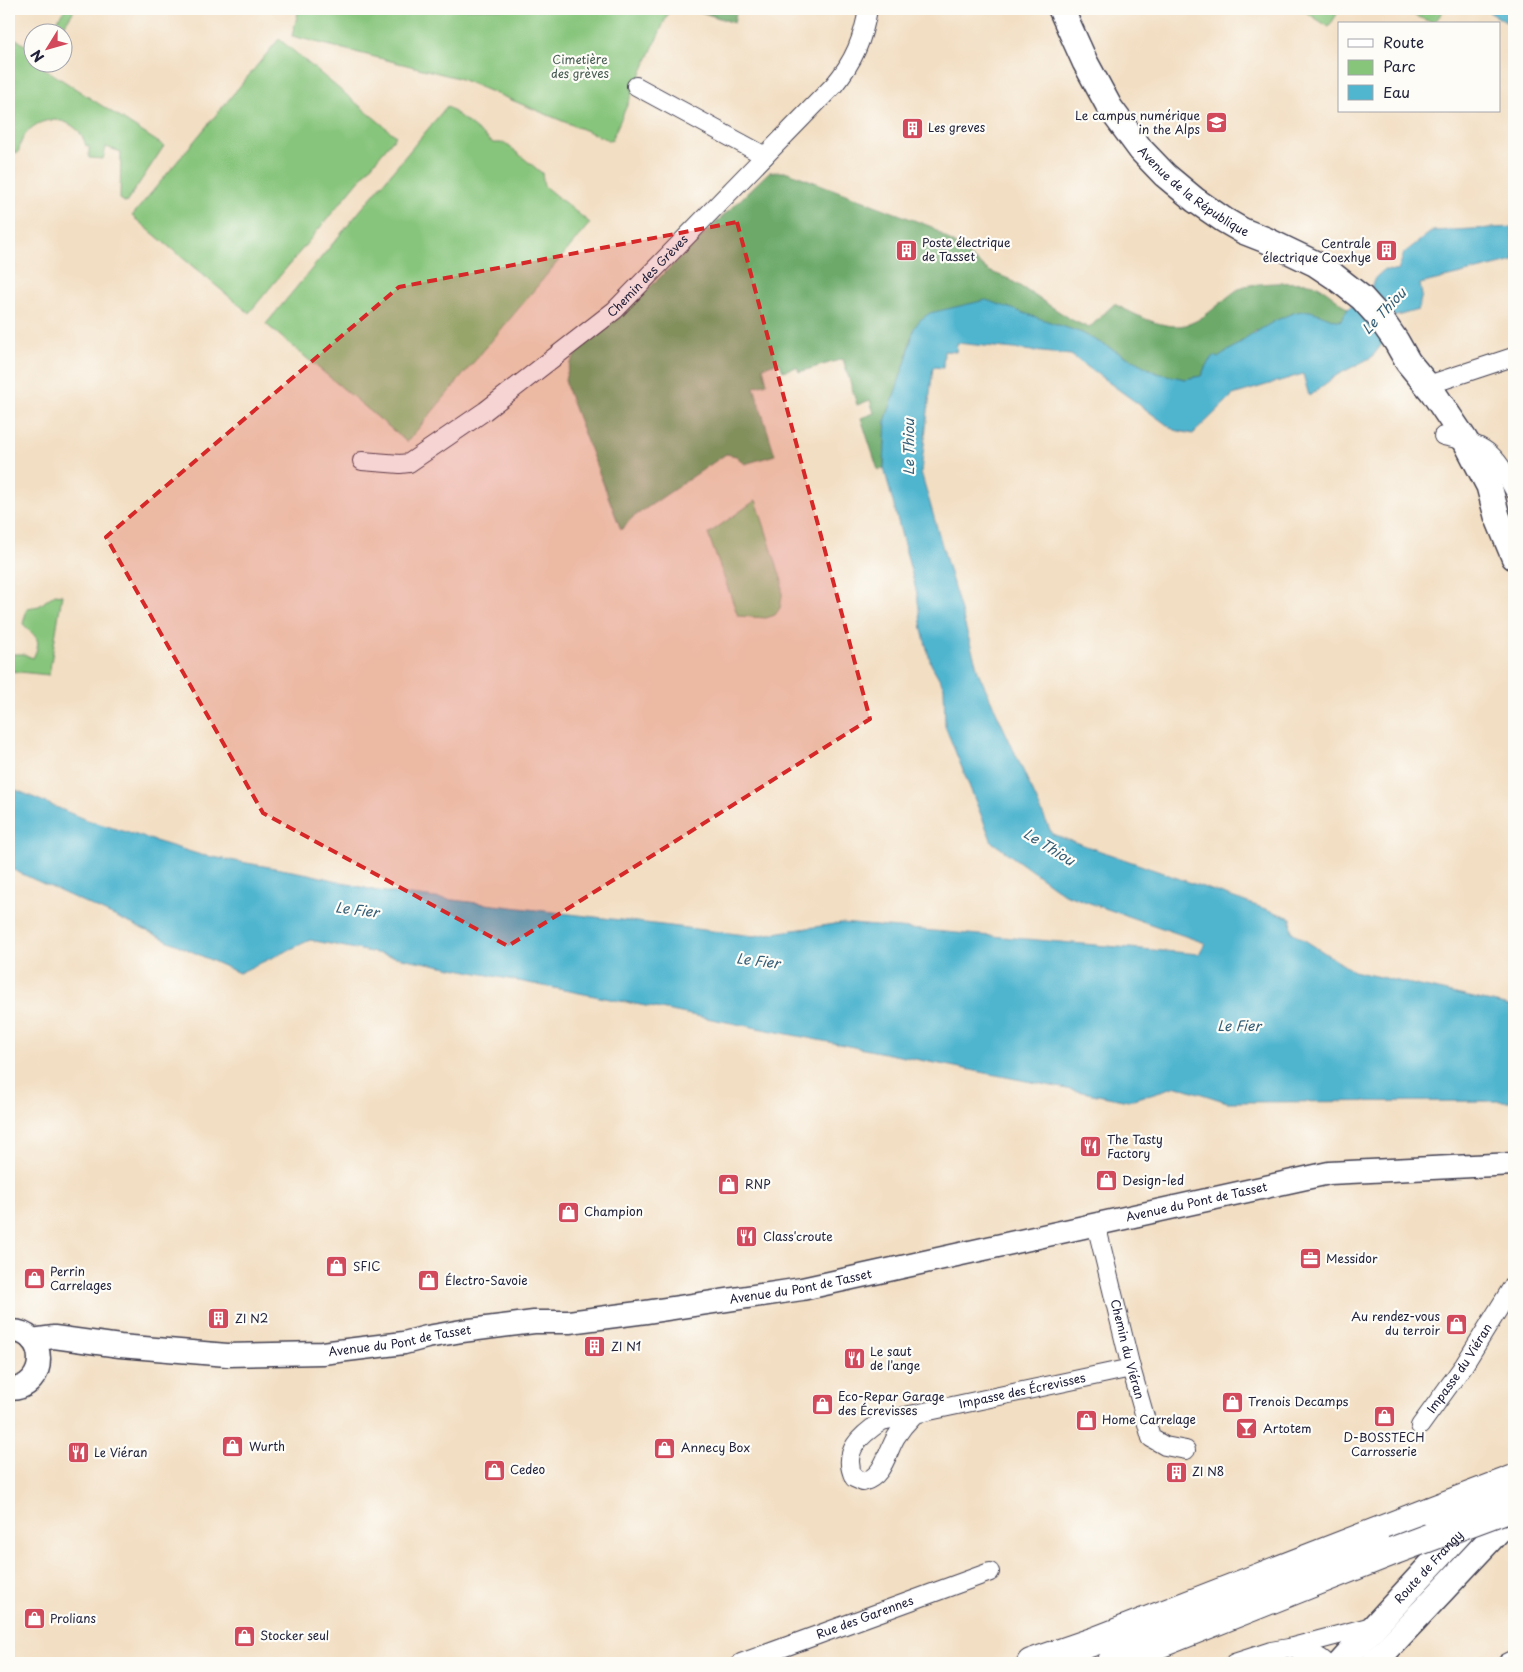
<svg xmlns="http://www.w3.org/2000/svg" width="1523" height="1672" viewBox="0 0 1523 1672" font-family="'Playpen Sans',sans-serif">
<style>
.green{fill:#87c57b;stroke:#54745b}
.forest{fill:#6daa6b;stroke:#486653}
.water{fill:#50b5cf;stroke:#396c85}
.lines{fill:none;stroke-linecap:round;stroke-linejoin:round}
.minor-casing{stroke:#413e4f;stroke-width:20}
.tertiary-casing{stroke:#413e4f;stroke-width:25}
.secondary-casing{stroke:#413e4f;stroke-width:28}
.motorway-casing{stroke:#413e4f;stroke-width:30}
.minor{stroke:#fff;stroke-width:18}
.tertiary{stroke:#fff;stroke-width:22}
.secondary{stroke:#fff;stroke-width:25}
.motorway{stroke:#fff;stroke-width:28}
.motorway-bridge-casing{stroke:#413e4f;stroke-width:30;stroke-linecap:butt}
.motorway-bridge{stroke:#fff;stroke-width:28}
.marked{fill:#d62828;fill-opacity:0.2;stroke:#d62828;stroke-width:4;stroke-dasharray:10 6;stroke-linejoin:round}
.labels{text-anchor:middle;stroke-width:4.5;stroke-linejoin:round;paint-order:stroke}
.park-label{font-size:12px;fill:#455b51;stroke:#fdfcf7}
.poi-label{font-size:12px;fill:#22223b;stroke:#fdfcf7;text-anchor:start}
.street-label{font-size:12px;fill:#22223b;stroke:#fdfcf7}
.water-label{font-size:14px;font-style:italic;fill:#345d76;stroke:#fdfcf7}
</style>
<rect width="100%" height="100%" fill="#fdfcf7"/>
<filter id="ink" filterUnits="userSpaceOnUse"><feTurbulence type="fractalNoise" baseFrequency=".02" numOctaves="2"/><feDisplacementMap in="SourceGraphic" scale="10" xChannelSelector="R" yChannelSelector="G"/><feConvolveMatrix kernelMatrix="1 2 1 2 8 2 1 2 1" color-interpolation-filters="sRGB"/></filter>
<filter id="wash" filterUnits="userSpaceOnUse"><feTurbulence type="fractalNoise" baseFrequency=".0096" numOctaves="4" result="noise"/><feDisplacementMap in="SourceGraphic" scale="20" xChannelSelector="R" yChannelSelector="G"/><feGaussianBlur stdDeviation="1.12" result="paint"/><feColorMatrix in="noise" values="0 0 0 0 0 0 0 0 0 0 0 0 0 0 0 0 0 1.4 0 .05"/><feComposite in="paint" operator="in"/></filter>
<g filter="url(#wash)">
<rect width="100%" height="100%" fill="#f2dec2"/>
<path class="green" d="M 65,9 L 75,9 L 60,32 L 49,32 Z
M 299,9 L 670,9 L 611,141 L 458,78 L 292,36 Z
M 1301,9 L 1340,9 L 1329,27 Z
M 1411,9 L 1445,9 L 1434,23 L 1415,16 Z
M 9,34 L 32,50 L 32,62 L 40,63 L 39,65 L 164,146 L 126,203 L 120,199 L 121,152 L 106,147 L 103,159 L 89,158 L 89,146 L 86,146 C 79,117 42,111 25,135 C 21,140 20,147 18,153 L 9,151 Z
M 279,39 L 396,136 L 249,313 L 132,216 Z
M 447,106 L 493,143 L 505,143 L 542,173 L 544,186 L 590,223 L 407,442 L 266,324 Z
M 756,500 L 782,581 L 782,596 L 780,608 L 775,615 L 766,618 L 738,616 L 708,534 Z
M 55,594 L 62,595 L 49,675 L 9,671 L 9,654 L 23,654 L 33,658 C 43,638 36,638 23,624 L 27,608 L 39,606 Z"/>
<path class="forest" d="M 692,9 L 737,9 L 734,23 Z
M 769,172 L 788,172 L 932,227 L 989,271 L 1009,279 L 1072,320 L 1089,328 L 1114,304 C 1135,314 1165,332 1189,324 C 1209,317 1224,297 1242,287 C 1250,283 1306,281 1314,284 C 1326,290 1338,300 1348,309 L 1340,321 L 1334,320 L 1255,331 L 1218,359 L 1207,364 L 1201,376 L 1185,379 L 1157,374 L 1082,333 L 911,337 L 907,358 L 886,419 L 884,468 L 878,470 L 861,418 L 874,413 L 870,400 L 857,405 L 843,359 L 799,372 L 797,367 L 783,371 L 779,362 L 763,367 L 767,383 L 754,387 L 775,455 L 745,464 L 736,456 L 726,454 L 632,518 L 621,530 L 568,392 L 565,379 L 570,364 L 579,349 L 625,311 Z"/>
<path class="water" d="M 1486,9 L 1514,9 L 1514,27 L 1489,12 Z
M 1514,227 L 1514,261 L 1420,284 L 1422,295 L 1418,310 L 1393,317 L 1382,344 L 1372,357 L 1337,375 L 1309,396 L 1303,374 L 1233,395 L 1193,434 L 1174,430 L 1071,355 L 957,343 L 956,352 L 944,351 L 943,368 L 933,367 L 921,472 L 979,674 L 1052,834 L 1291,918 L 1292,932 L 1353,971 L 1514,1007 L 1514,1101 L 1227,1102 L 1177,1086 L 1128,1101 L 310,940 L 239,973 L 9,868 L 9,787 L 84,819 L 201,855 L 309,874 L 377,891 L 754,936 L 841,923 L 1199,954 L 1205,943 L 1064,894 L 992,842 L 945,726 L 944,687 L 931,664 L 922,630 L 917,594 L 884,468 L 886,419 L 907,358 L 914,328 L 920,320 L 930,313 L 986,300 L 1082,333 L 1157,373 L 1185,379 L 1201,376 L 1207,364 L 1214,356 L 1218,358 C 1237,345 1287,307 1310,311 C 1320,313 1329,319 1340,321 L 1348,309 L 1368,294 L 1375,278 L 1384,270 L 1398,271 L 1404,253 L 1432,231 Z"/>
</g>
<g filter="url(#ink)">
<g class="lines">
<defs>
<g id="minor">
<path d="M 636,86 L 765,156"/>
<path d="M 1428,385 L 1513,357 L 1514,358"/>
<path d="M 1443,436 C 1485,444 1495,452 1514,490"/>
<path id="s1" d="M 362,461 L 400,464 L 409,463 L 485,411 L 615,310 L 834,85 C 854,61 863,39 868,9"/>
<path id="s2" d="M 1096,1224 L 1131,1368 L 1151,1438 L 1165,1446 L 1186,1450"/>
<path id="s3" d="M 913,1416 C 907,1422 901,1429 896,1437 C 886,1454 884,1476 863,1482 L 854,1478 C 841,1451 861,1435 882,1421 L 1131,1368"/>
<path id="s4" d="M 1420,1426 L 1464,1365 L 1514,1284"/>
<path d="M 1291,1649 C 1304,1652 1317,1653 1326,1663"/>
<path id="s5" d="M 741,1663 L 990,1572"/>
<path d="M 1234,1663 L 1271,1651 L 1289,1648 L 1376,1625"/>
<path d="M 1506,1663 L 1514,1659"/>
</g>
<g id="tertiary">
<path d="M 9,1331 C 48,1328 50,1389 9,1389"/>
<path id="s6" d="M 32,1340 L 54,1337 L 120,1346 L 227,1355 L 322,1353 L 404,1343 L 427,1337 L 462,1331 L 534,1322 L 569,1322 L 646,1312 L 802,1289 L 1329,1173 L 1514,1164"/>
</g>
<g id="secondary">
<path id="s7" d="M 1061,9 L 1085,62 L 1110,108 L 1141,150 L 1165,175 L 1195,200 L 1224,220 L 1243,231 L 1266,240 L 1316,264 L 1334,276 L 1362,298 L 1380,318 L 1396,341 L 1408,362 L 1432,391 L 1465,440 L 1489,486 L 1497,516 L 1514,557"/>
<path id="s8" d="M 1341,1663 L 1472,1520"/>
<path d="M 1374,1663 L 1514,1514"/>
</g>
<path id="motorway" d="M 1031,1663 L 1095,1641 L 1430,1511
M 1111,1663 L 1393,1551"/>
</defs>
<use href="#minor" class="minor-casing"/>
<use href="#tertiary" class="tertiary-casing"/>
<use href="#secondary" class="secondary-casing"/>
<use href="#motorway" class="motorway-casing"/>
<use href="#minor" class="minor"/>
<use href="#tertiary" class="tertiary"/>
<use href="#secondary" class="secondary"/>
<use href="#motorway" class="motorway"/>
<defs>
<path id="motorway-bridge" d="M 1430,1511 L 1514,1479
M 1393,1551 L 1514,1506"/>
</defs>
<use href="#motorway-bridge" class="motorway-bridge-casing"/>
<use href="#motorway-bridge" class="motorway-bridge"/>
</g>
</g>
<path class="marked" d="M 737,222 L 870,719 L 508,946 L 263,813 L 106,537 L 399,287 Z"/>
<defs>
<symbol id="university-square" viewBox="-11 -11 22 22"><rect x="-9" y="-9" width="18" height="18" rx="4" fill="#d1495b" stroke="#fdfcf7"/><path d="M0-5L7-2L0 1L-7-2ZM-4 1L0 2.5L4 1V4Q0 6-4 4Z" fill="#fff"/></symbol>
<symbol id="building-square" viewBox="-11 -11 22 22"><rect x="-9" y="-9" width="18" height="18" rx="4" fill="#d1495b" stroke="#fdfcf7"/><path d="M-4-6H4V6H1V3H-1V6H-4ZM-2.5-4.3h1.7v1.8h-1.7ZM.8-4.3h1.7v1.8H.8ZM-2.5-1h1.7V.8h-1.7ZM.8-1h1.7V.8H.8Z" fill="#fff"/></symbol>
<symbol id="restaurant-square" viewBox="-11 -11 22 22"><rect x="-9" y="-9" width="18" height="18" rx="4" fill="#d1495b" stroke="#fdfcf7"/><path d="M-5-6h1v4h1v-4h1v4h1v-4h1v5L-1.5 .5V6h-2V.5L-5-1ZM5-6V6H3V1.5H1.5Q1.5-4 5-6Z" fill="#fff"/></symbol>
<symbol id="shop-square" viewBox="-11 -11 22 22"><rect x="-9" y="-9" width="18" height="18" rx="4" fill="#d1495b" stroke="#fdfcf7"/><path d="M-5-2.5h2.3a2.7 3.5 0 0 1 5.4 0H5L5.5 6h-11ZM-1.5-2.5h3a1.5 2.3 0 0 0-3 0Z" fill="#fff"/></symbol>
<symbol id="office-square" viewBox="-11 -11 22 22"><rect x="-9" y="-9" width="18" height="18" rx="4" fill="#d1495b" stroke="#fdfcf7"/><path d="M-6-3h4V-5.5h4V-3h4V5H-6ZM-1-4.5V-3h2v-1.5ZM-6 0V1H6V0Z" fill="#fff"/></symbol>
<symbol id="bar-square" viewBox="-11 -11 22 22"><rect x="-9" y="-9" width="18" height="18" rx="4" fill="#d1495b" stroke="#fdfcf7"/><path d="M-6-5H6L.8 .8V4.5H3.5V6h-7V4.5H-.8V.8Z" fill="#fff"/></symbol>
</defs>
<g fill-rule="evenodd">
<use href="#university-square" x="1204" y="110" width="25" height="25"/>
<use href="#building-square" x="900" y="116" width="25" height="25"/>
<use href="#building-square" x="894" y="238" width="25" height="25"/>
<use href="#building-square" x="1374" y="238" width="25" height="25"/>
<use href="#restaurant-square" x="1078" y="1134" width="25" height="25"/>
<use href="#shop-square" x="1094" y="1168" width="25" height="25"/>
<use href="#shop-square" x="716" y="1172" width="25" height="25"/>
<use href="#shop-square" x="556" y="1200" width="25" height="25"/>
<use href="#restaurant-square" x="734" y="1224" width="25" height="25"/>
<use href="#office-square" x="1298" y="1246" width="25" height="25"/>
<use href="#shop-square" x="324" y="1254" width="25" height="25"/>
<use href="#shop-square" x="22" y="1266" width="25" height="25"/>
<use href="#shop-square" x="416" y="1268" width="25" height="25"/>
<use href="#building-square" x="206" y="1306" width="25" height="25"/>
<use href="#shop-square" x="1444" y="1312" width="25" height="25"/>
<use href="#building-square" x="582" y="1334" width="25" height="25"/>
<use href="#restaurant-square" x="842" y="1346" width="25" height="25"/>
<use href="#shop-square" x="1220" y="1390" width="25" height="25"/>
<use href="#shop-square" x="810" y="1392" width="25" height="25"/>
<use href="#shop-square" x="1372" y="1404" width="25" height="25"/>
<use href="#shop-square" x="1074" y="1408" width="25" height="25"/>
<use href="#bar-square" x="1234" y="1416" width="25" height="25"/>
<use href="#shop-square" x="220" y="1434" width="25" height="25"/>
<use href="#shop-square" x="652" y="1436" width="25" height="25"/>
<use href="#restaurant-square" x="66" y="1440" width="25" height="25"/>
<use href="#shop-square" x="482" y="1458" width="25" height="25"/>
<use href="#building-square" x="1164" y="1460" width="25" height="25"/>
<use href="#shop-square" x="22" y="1606" width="25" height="25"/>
<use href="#shop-square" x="232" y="1624" width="25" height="25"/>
</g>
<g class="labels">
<g class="park-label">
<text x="580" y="64">Cimetière<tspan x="580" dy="14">des grèves</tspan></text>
</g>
<g class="poi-label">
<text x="1200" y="120" text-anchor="end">Le campus numérique<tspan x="1200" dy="14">in the Alps</tspan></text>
<text x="928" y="132">Les greves</text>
<text x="922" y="247">Poste électrique<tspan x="922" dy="14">de Tasset</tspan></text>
<text x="1371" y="248" text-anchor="end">Centrale<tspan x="1371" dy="14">électrique Coexhye</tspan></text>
<text x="1107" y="1144">The Tasty<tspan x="1107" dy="14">Factory</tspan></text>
<text x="1122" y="1185">Design-led</text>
<text x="745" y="1189">RNP</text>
<text x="584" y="1216">Champion</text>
<text x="763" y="1241">Class'croute</text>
<text x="1326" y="1263">Messidor</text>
<text x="353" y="1271">SFIC</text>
<text x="50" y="1276">Perrin<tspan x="50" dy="14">Carrelages</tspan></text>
<text x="445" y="1285">Électro-Savoie</text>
<text x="1440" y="1321" text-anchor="end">Au rendez-vous<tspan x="1440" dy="14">du terroir</tspan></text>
<text x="235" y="1323">ZI N2</text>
<text x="611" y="1351">ZI N1</text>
<text x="870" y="1356">Le saut<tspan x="870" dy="14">de l'ange</tspan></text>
<text x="838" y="1401">Eco-Repar Garage<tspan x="838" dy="14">des Écrevisses</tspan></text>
<text x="1248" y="1406">Trenois Decamps</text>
<text x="1102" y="1424">Home Carrelage</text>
<text x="1263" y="1433">Artotem</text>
<text x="1384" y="1442" text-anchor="middle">D-BOSSTECH<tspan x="1384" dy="14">Carrosserie</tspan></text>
<text x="249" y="1451">Wurth</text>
<text x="681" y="1452">Annecy Box</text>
<text x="94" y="1457">Le Viéran</text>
<text x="510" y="1474">Cedeo</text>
<text x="1192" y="1476">ZI N8</text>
<text x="50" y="1623">Prolians</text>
<text x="260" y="1640">Stocker seul</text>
</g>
<g class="street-label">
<text dy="4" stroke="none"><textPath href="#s7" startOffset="230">Avenue de la République</textPath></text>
<text dy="4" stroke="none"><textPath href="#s1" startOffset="351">Chemin des Grèves</textPath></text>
<text dy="4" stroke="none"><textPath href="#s6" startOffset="1180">Avenue du Pont de Tasset</textPath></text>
<text dy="4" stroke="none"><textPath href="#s6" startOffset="775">Avenue du Pont de Tasset</textPath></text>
<text dy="4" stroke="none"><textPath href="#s6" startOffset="370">Avenue du Pont de Tasset</textPath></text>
<text dy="4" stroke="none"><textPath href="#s2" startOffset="129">Chemin du Viéran</textPath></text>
<text dy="4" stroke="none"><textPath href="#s4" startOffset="70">Impasse du Viéran</textPath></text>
<text dy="4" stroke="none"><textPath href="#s3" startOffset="309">Impasse des Écrevisses</textPath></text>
<text dy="4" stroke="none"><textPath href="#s8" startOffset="130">Route de Frangy</textPath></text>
<text dy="4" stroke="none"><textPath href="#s5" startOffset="132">Rue des Garennes</textPath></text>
</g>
<g class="water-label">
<text transform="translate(1384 311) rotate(-47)" y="5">Le Thiou</text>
<text transform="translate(909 447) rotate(-90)" y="5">Le Thiou</text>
<text transform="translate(1049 847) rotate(32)" y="5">Le Thiou</text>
<text transform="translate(357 910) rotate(7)" y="5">Le Fier</text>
<text transform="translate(758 961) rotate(7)" y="5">Le Fier</text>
<text x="1239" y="1031">Le Fier</text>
</g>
</g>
<rect width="1523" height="1672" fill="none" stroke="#fdfcf7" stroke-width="30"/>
<rect x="1338" y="22" width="162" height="90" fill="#fdfcf7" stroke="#a5a5ac"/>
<rect x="1348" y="39" width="25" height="8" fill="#ffffff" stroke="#a5a5ac"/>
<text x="1383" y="48" font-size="15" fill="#22223b">Route</text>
<rect x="1348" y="60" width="25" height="15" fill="#87c57b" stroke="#a5a5ac"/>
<text x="1383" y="72" font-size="15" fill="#22223b">Parc</text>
<rect x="1348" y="85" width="25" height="15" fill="#50b5cf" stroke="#a5a5ac"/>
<text x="1383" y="98" font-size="15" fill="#22223b">Eau</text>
<g transform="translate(48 48) rotate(233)"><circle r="24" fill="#fdfcf7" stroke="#a5a5ac"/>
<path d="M0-4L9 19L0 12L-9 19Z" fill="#d1495b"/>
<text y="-8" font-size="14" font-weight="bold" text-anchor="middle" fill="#22223b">N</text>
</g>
</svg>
